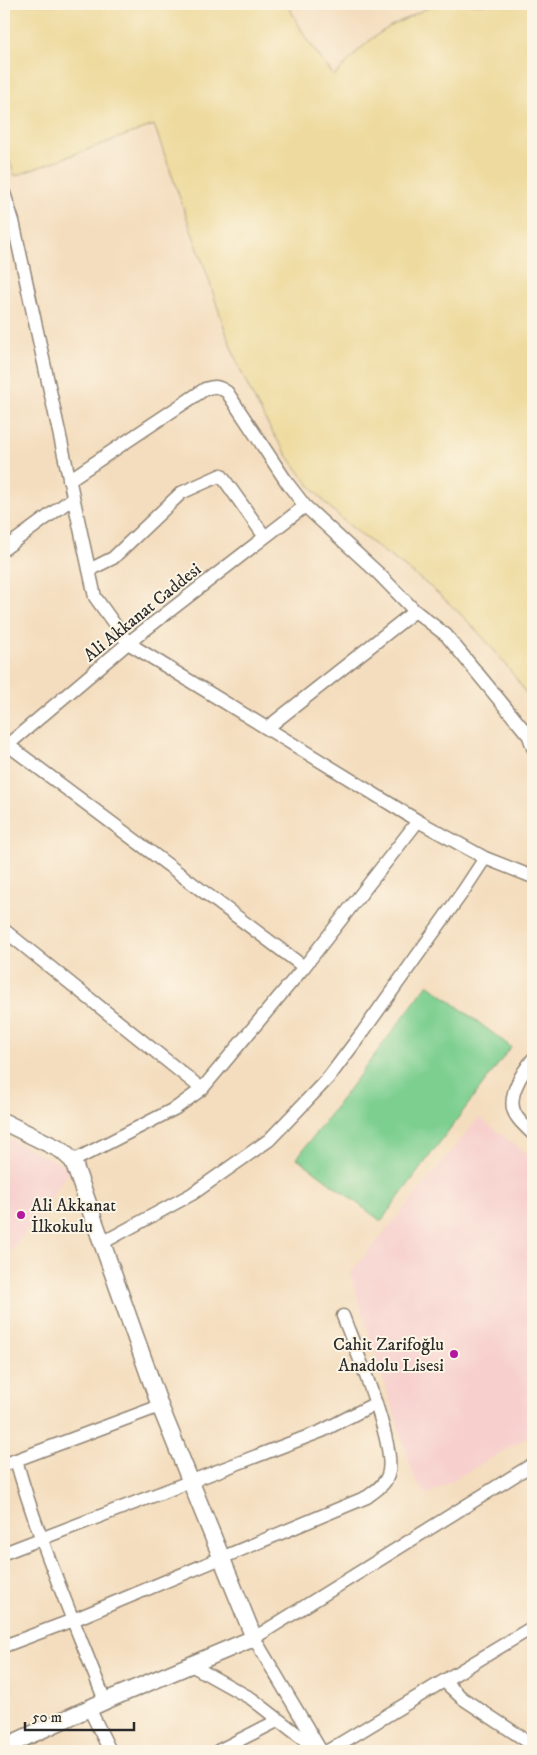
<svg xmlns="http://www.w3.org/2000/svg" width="537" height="1755" viewBox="0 0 537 1755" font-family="'IM FELL DW Pica',serif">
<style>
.built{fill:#f7d0ce}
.green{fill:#7dcf90;stroke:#547d5e}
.sand{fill:#eeda9e;stroke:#8c8264}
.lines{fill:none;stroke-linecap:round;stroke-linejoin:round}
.minor-casing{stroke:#908474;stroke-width:15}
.tertiary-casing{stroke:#908474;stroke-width:19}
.minor{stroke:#fff;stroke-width:12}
.tertiary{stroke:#fff;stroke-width:16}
.poi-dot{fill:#b5179e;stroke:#fcf5e5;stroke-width:2}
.labels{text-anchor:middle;stroke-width:4;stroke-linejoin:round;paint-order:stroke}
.street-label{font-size:18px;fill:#2b2b2b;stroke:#fcf5e5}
.poi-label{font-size:18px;fill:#2b2b2b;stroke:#fcf5e5;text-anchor:start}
</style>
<rect width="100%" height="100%" fill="#fcf5e5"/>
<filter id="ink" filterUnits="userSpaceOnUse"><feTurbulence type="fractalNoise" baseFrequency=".02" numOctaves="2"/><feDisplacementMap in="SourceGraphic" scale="10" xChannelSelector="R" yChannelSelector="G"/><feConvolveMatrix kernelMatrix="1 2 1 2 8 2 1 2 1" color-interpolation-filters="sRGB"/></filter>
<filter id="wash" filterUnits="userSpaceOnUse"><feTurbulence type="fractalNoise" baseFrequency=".0096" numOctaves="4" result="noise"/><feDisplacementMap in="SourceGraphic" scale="20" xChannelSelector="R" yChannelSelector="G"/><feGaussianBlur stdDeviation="1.12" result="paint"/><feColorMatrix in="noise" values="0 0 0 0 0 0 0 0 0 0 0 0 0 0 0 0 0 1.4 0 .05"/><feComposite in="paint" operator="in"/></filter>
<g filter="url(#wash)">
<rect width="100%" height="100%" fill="#f4ddbe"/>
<path class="built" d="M 479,1118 L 533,1158 L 533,1434 L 427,1495 L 415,1480 L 350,1274 Z
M 4,1137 L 60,1163 L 71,1170 L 4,1260 Z"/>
<path class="green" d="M 428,984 L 511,1047 L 381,1221 L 297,1158 Z"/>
<path class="sand" d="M 4,4 L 287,4 L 307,40 L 334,76 L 360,49 L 374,37 L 389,27 L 425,9 L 441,4 L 533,4 L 533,704 C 502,654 461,610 414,574 C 379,547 348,529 318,495 C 282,454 252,401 232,349 C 223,325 215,299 207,274 C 189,225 172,175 154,125 L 15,176 L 4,146 Z"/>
</g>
<g filter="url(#ink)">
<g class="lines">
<defs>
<path id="minor" d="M 4,193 L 13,221 L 95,597 L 128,643 L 418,821 L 485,858 L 533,877
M 69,480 L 205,389 C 215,385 219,387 227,392 L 288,484 L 305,506 L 378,573 L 415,611 L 446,635 L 529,736 L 533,748
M 4,549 L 73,498
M 89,570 L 113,558 L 181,493 L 221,475 L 265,537
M 267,728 L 415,611
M 8,745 L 304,967
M 4,748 L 128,643 L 305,506
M 4,930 L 202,1089
M 533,1059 C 522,1073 504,1099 517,1117 C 521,1123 528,1129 533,1134
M 73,1161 L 176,1108 L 202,1089 L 304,967 L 418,821
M 102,1243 L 192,1194 L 269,1140 L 294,1114 L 329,1077 L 362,1033 L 464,890 L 485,858
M 4,1465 L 16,1460
M 4,1553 L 322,1431 L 376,1403
M 4,1646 L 73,1620 L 367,1497 C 375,1491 385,1485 388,1475 C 398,1447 354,1346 343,1316
M 191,1665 L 252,1699 L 315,1748
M 445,1682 L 462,1698 L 533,1745
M 105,1701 C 74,1621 39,1542 16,1460 L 160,1406
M 89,1708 L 110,1751
M 218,1751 L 279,1720
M 321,1751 L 254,1638 L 533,1464
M 328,1751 L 533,1627"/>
<path id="tertiary" d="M 4,1122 L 61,1150 L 73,1161 L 160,1406 L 254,1638 L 105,1701 L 4,1747"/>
</defs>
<use href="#minor" class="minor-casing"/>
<use href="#tertiary" class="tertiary-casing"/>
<use href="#minor" class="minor"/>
<use href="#tertiary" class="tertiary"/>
</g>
</g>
<g class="poi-dot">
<circle cx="21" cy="1215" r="5"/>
<circle cx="454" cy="1354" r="5"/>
</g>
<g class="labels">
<g class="street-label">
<text transform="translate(142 612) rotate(-39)" y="6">Ali Akkanat Caddesi</text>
</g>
<g class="poi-label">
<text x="31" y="1211">Ali Akkanat<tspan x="31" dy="21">İlkokulu</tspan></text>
<text x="444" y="1350" text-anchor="end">Cahit Zarifoğlu<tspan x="444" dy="21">Anadolu Lisesi</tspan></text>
</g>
</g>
<rect width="537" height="1755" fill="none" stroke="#fcf5e5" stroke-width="20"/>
<path d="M25 1722v8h109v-8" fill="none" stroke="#2b2b2b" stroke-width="2.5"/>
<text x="32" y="1722" font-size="15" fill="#2b2b2b" stroke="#fcf5e5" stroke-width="4" paint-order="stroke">50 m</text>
</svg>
